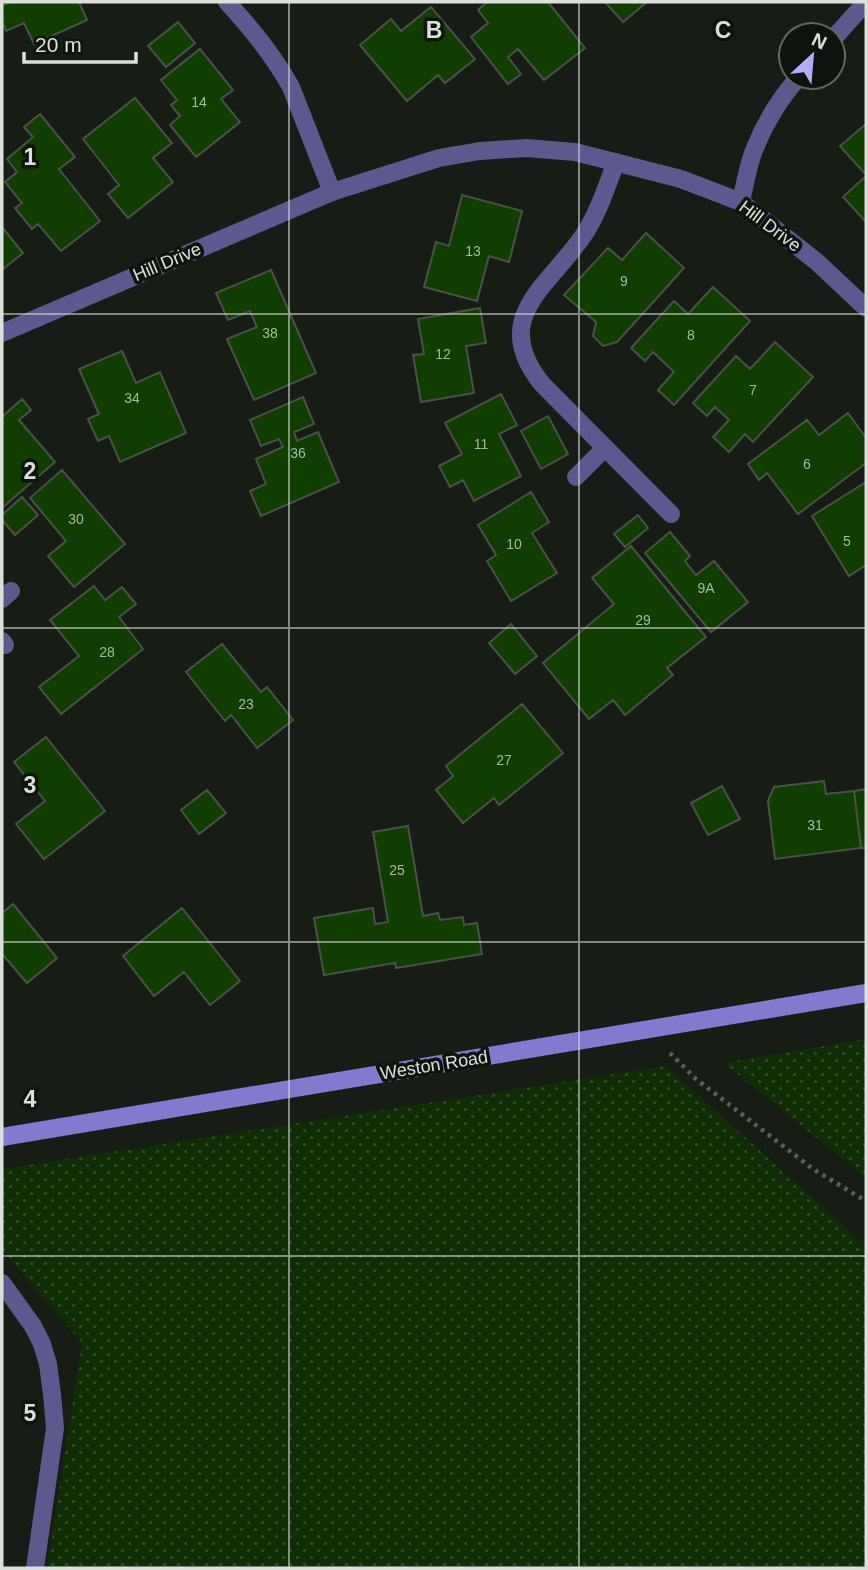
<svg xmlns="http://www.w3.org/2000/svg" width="868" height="1570" viewBox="0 0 868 1570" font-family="Helvetica,sans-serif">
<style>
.grass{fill:url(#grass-dots)}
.building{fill:#103e00;stroke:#4a5148;stroke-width:2}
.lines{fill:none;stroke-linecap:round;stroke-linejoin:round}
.path{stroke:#5a5f58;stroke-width:4.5;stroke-dasharray:3.5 5;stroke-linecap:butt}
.service{stroke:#5d588d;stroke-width:18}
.minor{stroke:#5d588d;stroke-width:18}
.secondary{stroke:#8379cf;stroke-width:18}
.grid{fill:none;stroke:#dbe0da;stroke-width:2;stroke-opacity:0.55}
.labels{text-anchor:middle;stroke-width:7;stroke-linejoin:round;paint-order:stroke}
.number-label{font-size:14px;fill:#a8b8a4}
.street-label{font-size:18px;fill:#dbe0da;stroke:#0e140c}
.grid-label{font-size:23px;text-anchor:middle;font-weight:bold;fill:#dbe0da;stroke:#0e140c;stroke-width:7;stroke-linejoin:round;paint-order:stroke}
</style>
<defs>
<pattern id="grass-dots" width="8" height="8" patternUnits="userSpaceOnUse" patternTransform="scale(1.75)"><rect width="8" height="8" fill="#102e06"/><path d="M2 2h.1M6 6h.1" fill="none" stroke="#324c2a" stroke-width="1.8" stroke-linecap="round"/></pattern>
</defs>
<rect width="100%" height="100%" fill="#171d15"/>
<path class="grass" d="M 866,1039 L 866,1178 L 724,1063 Z
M 666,1066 L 866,1246 L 866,1568 L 47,1568 L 82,1343 L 2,1250 L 2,1169 Z"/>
<path class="building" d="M 10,2 L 79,2 L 87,20 L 34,44 L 24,23 L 6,31 L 2,21 L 2,6 Z
M 484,2 L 548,2 L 585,48 L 544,80 L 518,49 L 508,57 L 521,74 L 508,84 L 471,37 L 488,23 L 478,10 L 486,3 Z
M 605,2 L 647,2 L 623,22 Z
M 431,7 L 475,59 L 445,83 L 438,75 L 407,101 L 360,45 L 391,19 L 401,31 Z
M 178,22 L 195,43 L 166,67 L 148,46 Z
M 200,49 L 233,90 L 221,99 L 240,122 L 196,157 L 170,125 L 180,116 L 171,105 L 177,100 L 161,80 Z
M 135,98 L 172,143 L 153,158 L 173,182 L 128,218 L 108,194 L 119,185 L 83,139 Z
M 40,114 L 75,157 L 59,169 L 100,221 L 61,251 L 38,224 L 32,229 L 15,208 L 22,203 L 5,182 L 17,172 L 7,159 L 33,137 L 24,127 Z
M 866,124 L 866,175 L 840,146 Z
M 866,176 L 866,222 L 843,197 Z
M 462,195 L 522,211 L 509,262 L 489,256 L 477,301 L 424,287 L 436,242 L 449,246 Z
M 2,227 L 23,253 L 2,270 Z
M 646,233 L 684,268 L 617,342 L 603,346 L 593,336 L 596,322 L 564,295 L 608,248 L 622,260 Z
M 271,270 L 316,373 L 254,400 L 227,339 L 257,327 L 250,311 L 228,320 L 216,293 Z
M 713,287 L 750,321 L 674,405 L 658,390 L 674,372 L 653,352 L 645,361 L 631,348 L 674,301 L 688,314 Z
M 480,308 L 486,343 L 466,346 L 474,393 L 421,402 L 413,355 L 424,354 L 418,319 Z
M 775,342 L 813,377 L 753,442 L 745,434 L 729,452 L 713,437 L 729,420 L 715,407 L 707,416 L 693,403 L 736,356 L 750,369 Z
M 122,351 L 136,383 L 160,372 L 186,433 L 120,462 L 109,436 L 98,441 L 88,419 L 99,414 L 79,369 Z
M 501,394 L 517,425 L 499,434 L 521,476 L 474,501 L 463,480 L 450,487 L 439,466 L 462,454 L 445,423 Z
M 303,397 L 314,424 L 294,432 L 297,441 L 318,432 L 339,482 L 261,516 L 250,491 L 266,484 L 256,459 L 283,447 L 279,439 L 261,446 L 250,420 Z
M 22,399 L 31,410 L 19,420 L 55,462 L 2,508 L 2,417 Z
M 848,413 L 866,438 L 866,463 L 798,514 L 767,473 L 759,480 L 748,464 L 807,420 L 819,435 Z
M 548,416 L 568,454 L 541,469 L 521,431 Z
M 62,470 L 125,544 L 74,587 L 48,556 L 66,541 L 30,498 Z
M 866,482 L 866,565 L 849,576 L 812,516 Z
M 531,492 L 549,522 L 532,533 L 557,573 L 511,601 L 487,561 L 496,555 L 478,525 Z
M 22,497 L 38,515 L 15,535 L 2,520 L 2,515 Z
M 638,515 L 648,528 L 625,547 L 614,534 Z
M 670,532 L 690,556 L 685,561 L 696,575 L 714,561 L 748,602 L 711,632 L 645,553 Z
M 631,546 L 706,637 L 667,668 L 673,675 L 625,715 L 613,700 L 589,719 L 543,663 L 614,604 L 592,578 Z
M 94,586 L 105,600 L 122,587 L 136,604 L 119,617 L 143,649 L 61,714 L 39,687 L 79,656 L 50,620 Z
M 511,624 L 537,656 L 515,674 L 489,643 Z
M 222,644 L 261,692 L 267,687 L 293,720 L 257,748 L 231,715 L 225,721 L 186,672 Z
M 522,704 L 563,753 L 499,805 L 494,798 L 463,823 L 436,790 L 453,776 L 446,766 Z
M 46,737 L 105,811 L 44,859 L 16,824 L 45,801 L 14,762 Z
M 824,781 L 826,794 L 854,791 L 861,848 L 775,859 L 768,801 L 774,787 Z
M 722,786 L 740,819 L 708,835 L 691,803 Z
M 866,789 L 866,848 L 861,848 L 854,791 Z
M 207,790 L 226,813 L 199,834 L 181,810 Z
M 408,826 L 423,916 L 438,913 L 440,920 L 463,917 L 464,925 L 477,923 L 482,954 L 396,968 L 395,963 L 324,975 L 314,918 L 373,908 L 375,924 L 388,922 L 373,832 Z
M 13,904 L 57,958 L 27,983 L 3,955 L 2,956 L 2,913 Z
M 182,908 L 240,981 L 210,1005 L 184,972 L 154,996 L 123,956 Z"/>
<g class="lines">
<path class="path" d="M 670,1053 L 696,1079 L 813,1169 L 866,1201"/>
<path class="service" d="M 2,1283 L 33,1326 L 42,1344 L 48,1364 L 52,1394 L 55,1428 L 35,1568"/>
<path class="minor" d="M 227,2 C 251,28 274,56 291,87 L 332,192
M 833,39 L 866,2
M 616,162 C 606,188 598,214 583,236 C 548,287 489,318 542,384 L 671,514
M 741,202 C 745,184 748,164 755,148 C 765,123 781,97 799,77
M 2,333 L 332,192 L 439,158 L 480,151 L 526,148 L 575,152 L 681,179 L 741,202 L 817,262 L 866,308
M 576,477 L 605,448
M 2,599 L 11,591
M 2,641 L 5,645"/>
<path class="secondary" d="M 2,1137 L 866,993"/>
</g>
<path class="grid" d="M 289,2 L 289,1568M 579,2 L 579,1568M 2,314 L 866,314M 2,628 L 866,628M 2,942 L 866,942M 2,1256 L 866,1256"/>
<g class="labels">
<g class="number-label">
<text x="199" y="107">14</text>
<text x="473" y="256">13</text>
<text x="624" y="286">9</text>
<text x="270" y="338">38</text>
<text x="691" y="340">8</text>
<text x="443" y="359">12</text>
<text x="753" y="395">7</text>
<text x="132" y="403">34</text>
<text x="481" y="449">11</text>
<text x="298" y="458">36</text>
<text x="807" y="469">6</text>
<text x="76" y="524">30</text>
<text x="847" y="546">5</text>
<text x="514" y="549">10</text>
<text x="706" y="593">9A</text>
<text x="643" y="625">29</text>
<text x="107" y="657">28</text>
<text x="246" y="709">23</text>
<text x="504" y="765">27</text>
<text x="815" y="830">31</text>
<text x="397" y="875">25</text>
</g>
<g class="street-label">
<text transform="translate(770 226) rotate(37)" y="6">Hill Drive</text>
<text transform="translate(167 262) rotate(-23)" y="6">Hill Drive</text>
<text transform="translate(434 1065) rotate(-9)" y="6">Weston Road</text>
</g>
</g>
<g class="grid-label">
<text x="434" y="38">B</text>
<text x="723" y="38">C</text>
<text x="30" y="165">1</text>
<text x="30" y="479">2</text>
<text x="30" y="793">3</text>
<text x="30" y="1107">4</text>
<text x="30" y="1421">5</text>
</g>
<rect width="868" height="1570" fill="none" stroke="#dbe0da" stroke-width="7"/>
<g transform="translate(812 56) rotate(26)"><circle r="33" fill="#0e140c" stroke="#60665e" stroke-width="2"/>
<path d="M0-5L12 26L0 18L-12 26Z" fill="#b3adf9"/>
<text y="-10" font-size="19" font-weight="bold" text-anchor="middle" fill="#dbe0da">N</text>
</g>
<path d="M24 52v10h112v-10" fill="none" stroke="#dbe0da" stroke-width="3.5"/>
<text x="35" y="52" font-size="21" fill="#dbe0da" stroke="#0e140c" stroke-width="5" paint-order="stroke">20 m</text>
</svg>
